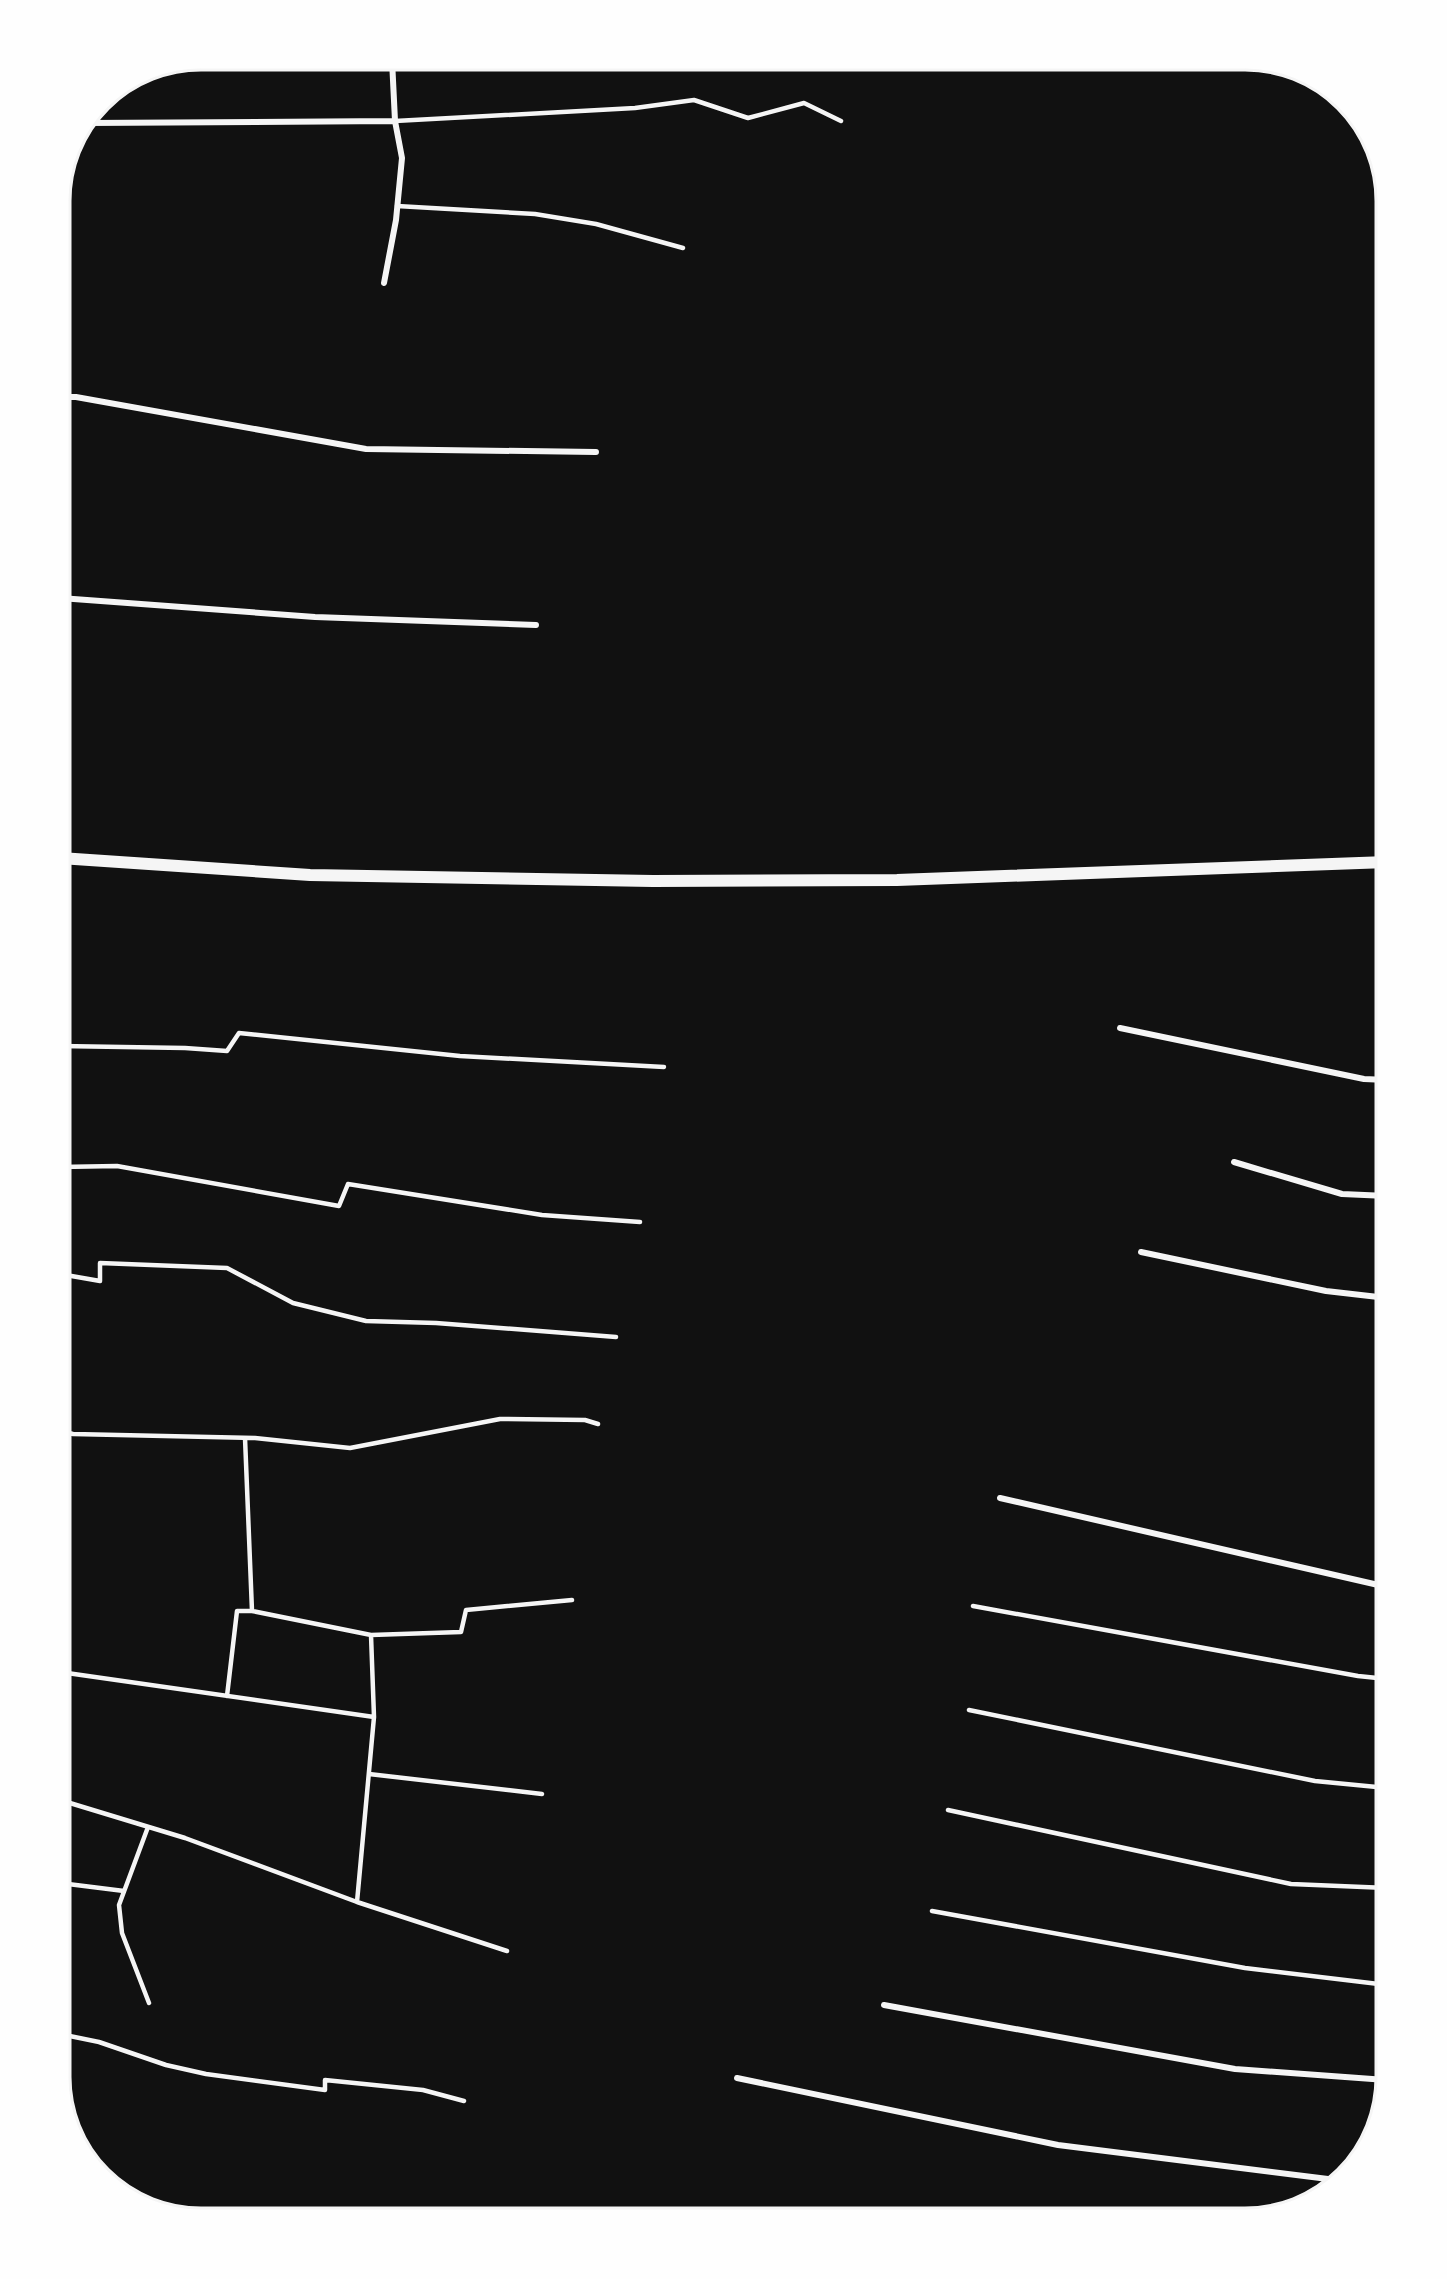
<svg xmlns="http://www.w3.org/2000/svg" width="1447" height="2279" viewBox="0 0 1447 2279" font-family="'Alegreya Sans',sans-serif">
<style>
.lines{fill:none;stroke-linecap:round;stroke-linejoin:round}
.service{stroke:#f5f5f5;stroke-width:4.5}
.minor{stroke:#f5f5f5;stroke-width:6}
.secondary{stroke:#f5f5f5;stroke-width:12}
.rim{fill:none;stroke:#f5f5f5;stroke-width:3}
</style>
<rect width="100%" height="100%" fill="#111"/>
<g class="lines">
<path class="service" d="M 395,121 L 635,108 L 694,100 L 748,118 L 804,103 L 841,121
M 397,206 L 535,214 L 596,224 L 683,248
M 60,1046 L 185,1048 L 227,1051 L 239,1033 L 460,1056 L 664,1067
M 60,1167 L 117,1166 L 339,1206 L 348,1184 L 542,1215 L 640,1222
M 60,1274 L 100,1281 L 100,1263 L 227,1268 L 293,1303 L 366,1321 L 436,1323 L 616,1337
M 60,1431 L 73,1434 L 255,1438 L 350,1448 L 500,1419 L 585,1420 L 598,1424
M 973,1606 L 1358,1676 L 1387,1679
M 252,1611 L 371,1635 L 461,1632 L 466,1610 L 572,1600
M 60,1672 L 374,1717
M 227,1696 L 237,1611 L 252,1611 L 245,1438
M 969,1710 L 1315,1781 L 1387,1788
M 369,1774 L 542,1794
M 60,1800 L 185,1838 L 357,1902 L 507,1951
M 948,1810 L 1291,1884 L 1387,1888
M 148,1827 L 119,1905 L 122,1933 L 149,2003
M 60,1883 L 124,1891
M 357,1902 L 374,1717 L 371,1635
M 932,1911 L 1245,1968 L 1387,1985
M 60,2034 L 99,2042 L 166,2065 L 206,2074 L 325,2090 L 325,2080 L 423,2090 L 464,2101
M 178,2214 L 240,2215 L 263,2219"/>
<path class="minor" d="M 87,123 L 395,121
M 384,283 L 396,220 L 402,158 L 395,121 L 392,60
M 60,397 L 76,397 L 366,449 L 596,452
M 60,598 L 315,617 L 536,625
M 1120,1028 L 1364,1079 L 1387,1080
M 1234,1162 L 1342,1194 L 1387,1196
M 1141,1252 L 1326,1291 L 1387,1298
M 1000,1498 L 1387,1587
M 884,2005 L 1235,2069 L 1386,2080
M 737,2078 L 1058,2145 L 1336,2180"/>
<path class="secondary" d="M 60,858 L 310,875 L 653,881 L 897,880 L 1387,862"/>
</g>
<path d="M0 0H1447V2279H0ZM201 70H1245A131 131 0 0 1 1376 201V2077A131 131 0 0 1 1245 2208H201A131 131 0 0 1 70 2077V201A131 131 0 0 1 201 70Z" fill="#fefefe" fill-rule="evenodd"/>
<path class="rim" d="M201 70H1245A131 131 0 0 1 1376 201V2077A131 131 0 0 1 1245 2208H201A131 131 0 0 1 70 2077V201A131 131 0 0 1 201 70Z"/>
</svg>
